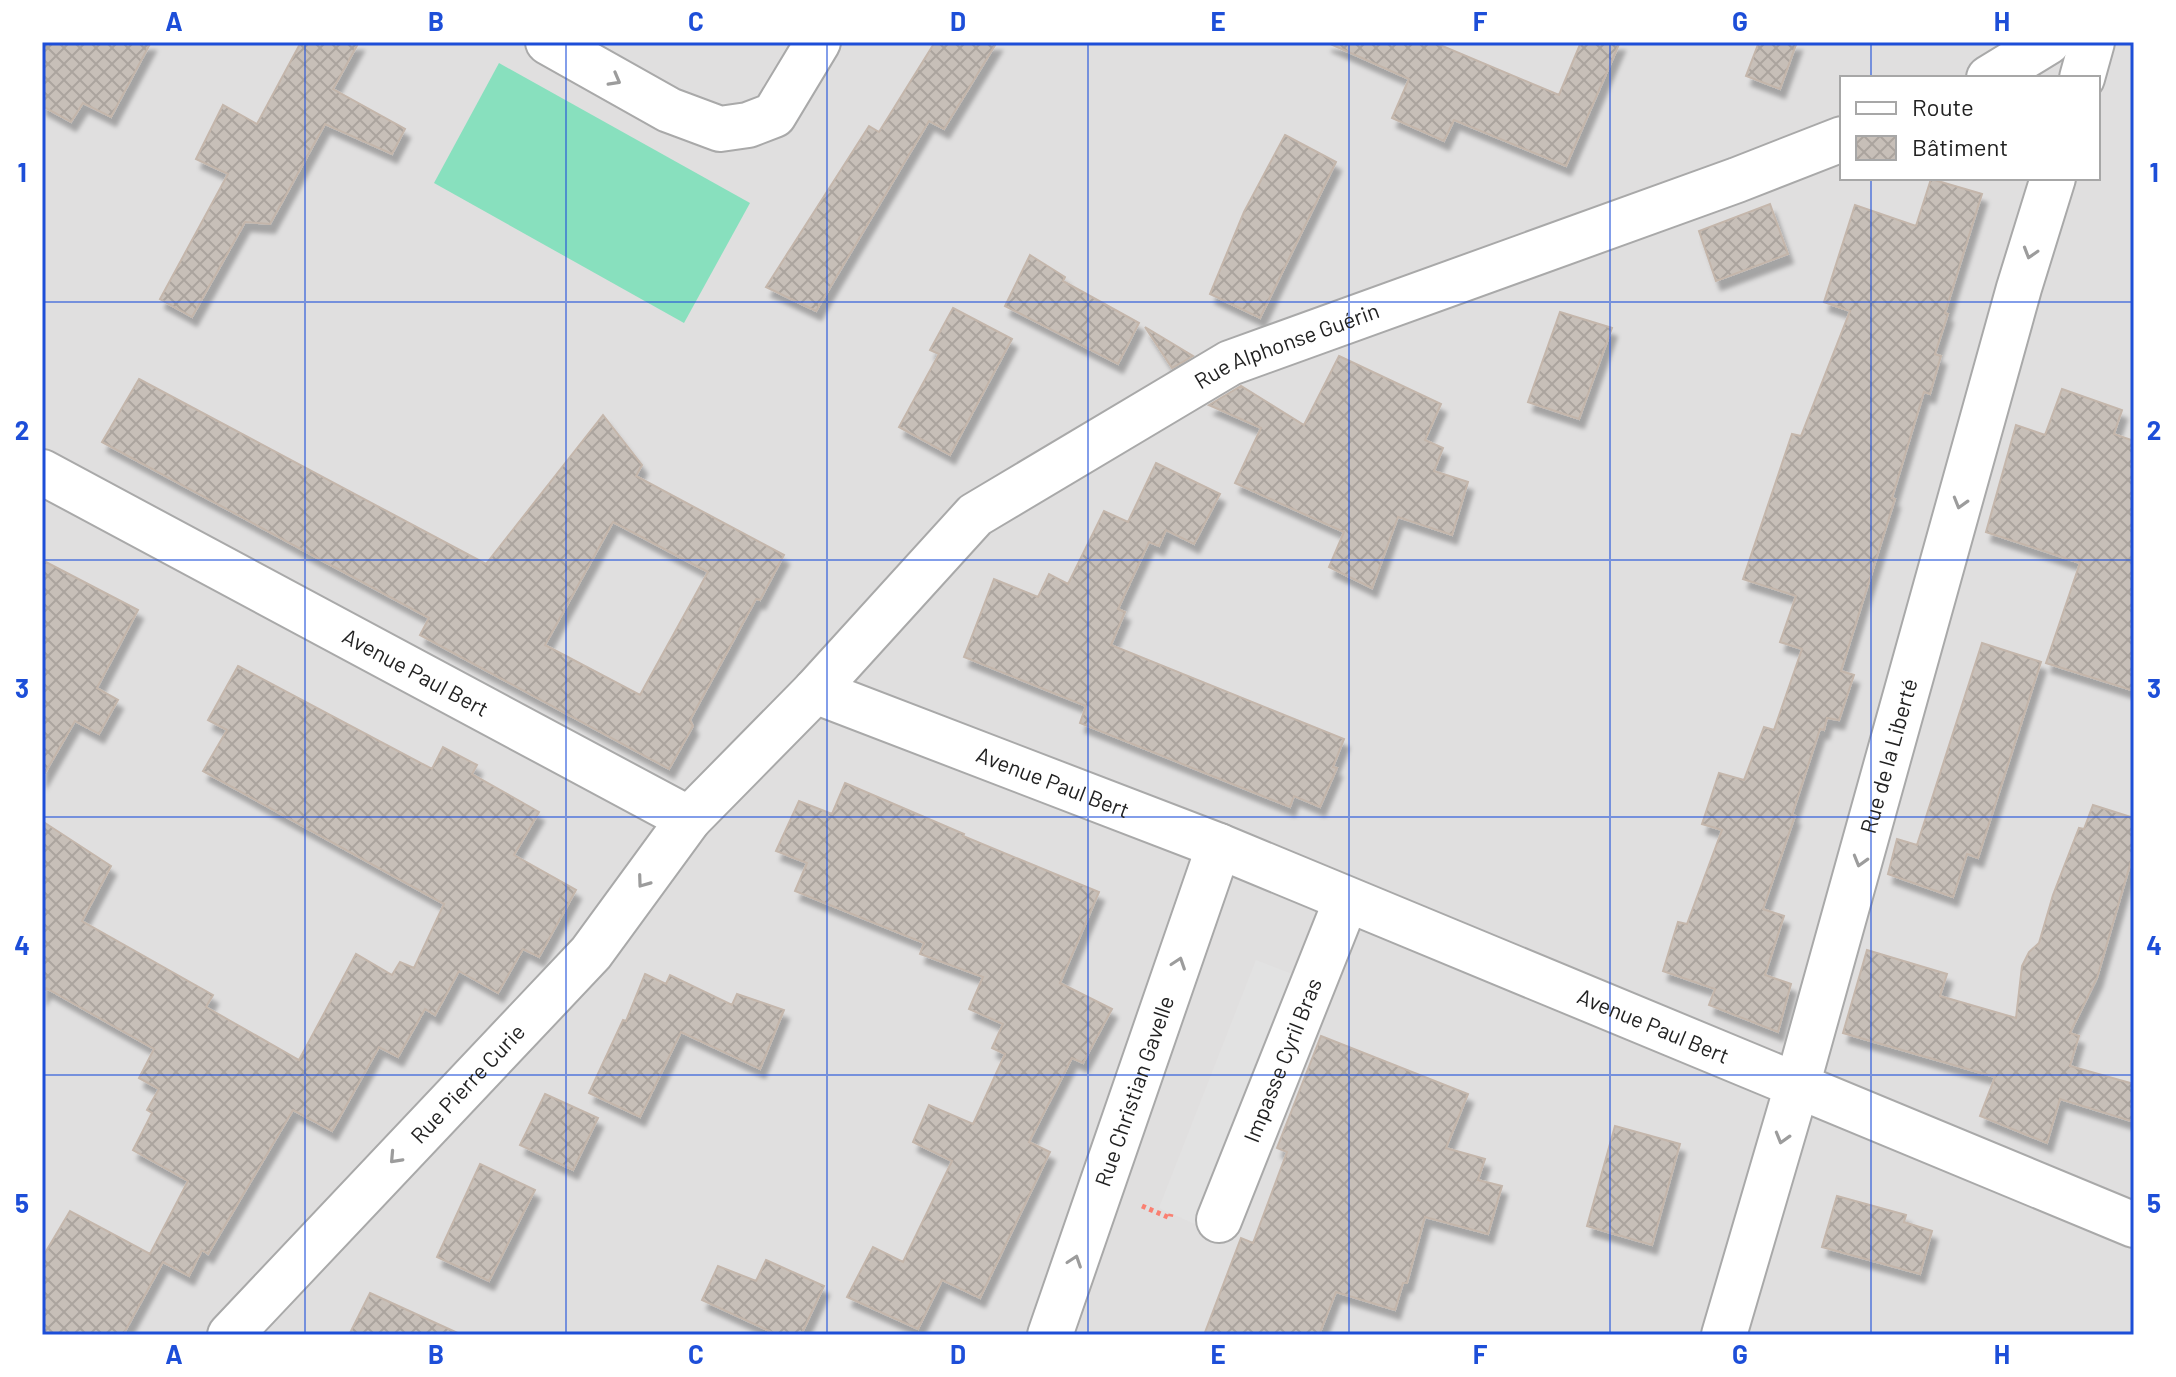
<svg xmlns="http://www.w3.org/2000/svg" width="2176" height="1377" viewBox="0 0 2176 1377" font-family="Barlow,sans-serif">
<style>
.residential{fill:#e0dfdf;fill-rule:evenodd}
.pitch{fill:#88e0be}
.parking{fill:#e2e2e2}
.building{fill:url(#building-cross-hatch);stroke:#c4b6ab;stroke-width:2;fill-rule:evenodd;filter:url(#shadow)}
.lines{fill:none;stroke-linecap:round;stroke-linejoin:round}
.minor-casing{stroke:#a9a9a9;stroke-width:48}
.path{stroke:#fa8072;stroke-width:5;stroke-dasharray:4 4;stroke-linecap:butt}
.minor{stroke:#fff;stroke-width:44}
.oneway{stroke:#9c9c9c}
.grid{fill:none;stroke:#1d4ed8;stroke-width:2;stroke-opacity:0.55}
.labels{text-anchor:middle;stroke-width:6;stroke-linejoin:round;paint-order:stroke}
.street-label{font-size:22px;fill:#222;stroke:#fff}
.neatline{fill:none;stroke:#1d4ed8;stroke-width:3}
.grid-label{font-size:26px;text-anchor:middle;font-weight:bold;fill:#1d4ed8}
</style>
<defs>
<pattern id="building-cross-hatch" width="8" height="8" patternUnits="userSpaceOnUse" patternTransform="scale(2)"><rect width="8" height="8" fill="#c7bfb8"/><path d="M0 0l8 8M0 8l8-8" fill="none" stroke="#aba49e"/></pattern>
<filter id="shadow"><feDropShadow dx="5" dy="9" stdDeviation="2" flood-color="#0004"/></filter>
</defs>
<rect width="100%" height="100%" fill="#f2efe9"/>
<path class="residential" d="M 42,42 L 2134,42 L 2134,1335 L 42,1335 ZM 1842,78 L 2098,78 L 2098,178 L 1842,178 Z"/>
<path class="pitch" d="M 499,63 L 750,203 L 684,323 L 434,183 Z"/>
<path class="parking" d="M 1256,960 L 1295,975 L 1197,1225 L 1159,1208 Z"/>
<path class="building" d="M 42,42 L 151,42 L 111,117 L 83,103 L 71,122 L 42,106 Z
M 301,42 L 359,42 L 333,89 L 405,129 L 392,154 L 325,124 L 270,224 L 245,222 L 192,317 L 160,299 L 228,174 L 196,159 L 223,105 L 257,124 Z
M 935,42 L 997,42 L 944,129 L 929,121 L 816,311 L 766,287 L 869,126 L 879,132 Z
M 1326,42 L 1433,42 L 1559,95 L 1581,42 L 1620,42 L 1566,166 L 1454,120 L 1444,141 L 1392,118 L 1409,79 Z
M 1759,42 L 1797,42 L 1780,89 L 1746,76 Z
M 1285,135 L 1336,162 L 1260,318 L 1210,294 L 1244,212 Z
M 1931,179 L 1982,194 L 1945,313 L 1948,314 L 1935,354 L 1941,356 L 1930,394 L 1924,392 L 1892,498 L 1895,499 L 1841,671 L 1854,675 L 1839,720 L 1827,718 L 1824,730 L 1820,729 L 1792,815 L 1795,816 L 1763,909 L 1784,916 L 1765,975 L 1791,984 L 1778,1032 L 1709,1005 L 1715,989 L 1663,971 L 1678,922 L 1687,924 L 1722,830 L 1702,824 L 1719,773 L 1744,780 L 1764,727 L 1774,730 L 1802,649 L 1780,642 L 1796,596 L 1743,579 L 1792,434 L 1801,436 L 1850,311 L 1824,302 L 1855,205 L 1916,226 Z
M 1770,204 L 1788,254 L 1716,281 L 1699,231 Z
M 1030,255 L 1065,277 L 1063,281 L 1139,323 L 1118,364 L 1005,306 Z
M 953,308 L 1012,339 L 950,455 L 899,427 L 939,354 L 930,350 Z
M 1560,312 L 1612,328 L 1579,419 L 1528,402 Z
M 1145,327 L 1193,356 L 1172,368 Z
M 1339,356 L 1441,404 L 1425,440 L 1443,448 L 1434,471 L 1468,482 L 1452,535 L 1398,517 L 1372,588 L 1329,567 L 1344,532 L 1235,483 L 1261,428 L 1209,405 L 1241,386 L 1304,425 Z
M 139,379 L 486,564 L 603,415 L 642,465 L 636,476 L 784,555 L 760,600 L 756,599 L 690,720 L 693,726 L 669,769 L 420,635 L 429,618 L 102,442 ZM 613,522 L 708,572 L 640,695 L 545,645 Z
M 2062,389 L 2122,410 L 2114,434 L 2134,441 L 2134,691 L 2046,663 L 2080,563 L 1986,532 L 2016,425 L 2045,435 Z
M 1156,463 L 1220,494 L 1194,544 L 1166,530 L 1159,546 L 1149,542 L 1118,609 L 1125,612 L 1111,645 L 1344,739 L 1333,767 L 1337,768 L 1320,807 L 1294,796 L 1290,807 L 1080,723 L 1086,706 L 964,657 L 994,579 L 1038,597 L 1049,574 L 1068,584 L 1104,511 L 1128,522 Z
M 42,560 L 138,610 L 97,688 L 118,700 L 99,734 L 75,721 L 42,778 Z
M 1982,643 L 2041,662 L 1978,858 L 1967,854 L 1953,897 L 1888,874 L 1897,839 L 1917,845 Z
M 238,666 L 432,769 L 443,747 L 477,765 L 472,774 L 539,812 L 514,855 L 576,890 L 539,957 L 523,949 L 498,993 L 459,971 L 435,1015 L 425,1009 L 398,1057 L 379,1047 L 332,1131 L 293,1110 L 208,1254 L 202,1250 L 189,1276 L 163,1262 L 123,1335 L 42,1335 L 42,1258 L 70,1211 L 150,1254 L 188,1181 L 133,1150 L 152,1113 L 147,1110 L 159,1089 L 139,1078 L 154,1049 L 46,988 L 42,995 L 42,821 L 111,866 L 82,921 L 213,995 L 206,1007 L 299,1060 L 356,954 L 392,975 L 400,962 L 414,968 L 444,904 L 203,771 L 227,730 L 208,720 Z
M 845,783 L 964,834 L 963,836 L 1099,892 L 1060,983 L 1112,1009 L 1083,1063 L 1072,1058 L 1029,1142 L 1050,1152 L 980,1298 L 942,1280 L 918,1329 L 847,1297 L 873,1247 L 903,1262 L 952,1161 L 913,1142 L 929,1105 L 973,1124 L 1005,1054 L 992,1048 L 1003,1024 L 969,1009 L 983,977 L 920,954 L 924,943 L 795,891 L 807,863 L 776,851 L 799,801 L 832,814 Z
M 2093,805 L 2134,818 L 2134,851 L 2097,978 L 2070,1033 L 2079,1036 L 2070,1066 L 2134,1084 L 2134,1122 L 2060,1099 L 2047,1143 L 1980,1116 L 1995,1077 L 1843,1033 L 1867,950 L 1947,974 L 1940,996 L 2016,1018 L 2022,966 L 2029,952 L 2039,943 L 2053,895 L 2079,828 L 2084,829 Z
M 645,974 L 666,984 L 670,975 L 732,1005 L 737,994 L 784,1010 L 760,1069 L 681,1032 L 640,1117 L 589,1093 L 623,1020 L 626,1021 Z
M 1321,1036 L 1468,1094 L 1446,1148 L 1485,1159 L 1478,1180 L 1502,1186 L 1488,1234 L 1425,1217 L 1407,1283 L 1403,1283 L 1395,1310 L 1336,1292 L 1319,1335 L 1204,1335 L 1241,1238 L 1253,1243 L 1287,1152 L 1277,1148 Z
M 545,1094 L 598,1118 L 573,1170 L 520,1145 Z
M 1615,1126 L 1680,1144 L 1652,1245 L 1587,1226 Z
M 480,1164 L 535,1190 L 489,1281 L 437,1257 Z
M 1837,1196 L 1906,1215 L 1904,1222 L 1932,1231 L 1920,1274 L 1822,1247 Z
M 766,1260 L 824,1286 L 801,1335 L 778,1335 L 702,1300 L 718,1266 L 756,1281 Z
M 370,1293 L 462,1335 L 349,1335 Z"/>
<g class="lines">
<defs>
<g id="minor">
<path d="M 548,42 L 669,110 L 720,129 L 748,125 L 774,115 L 818,42"/>
<path d="M 1989,78 L 2048,42"/>
<path d="M 2082,78 L 2092,42"/>
<path id="s1" d="M 42,472 L 689,819"/>
<path id="s2" d="M 815,691 L 975,515 L 1230,363 L 1737,180 L 1842,139"/>
<path id="s3" d="M 1219,1220 L 1346,901"/>
<path id="s4" d="M 230,1335 L 591,953 L 689,819 L 815,691 L 1219,846 L 2134,1225"/>
<path id="s5" d="M 1050,1335 L 1219,846"/>
<path id="s6" d="M 1724,1335 L 1797,1086 L 2019,288 L 2053,178"/>
</g>
</defs>
<use href="#minor" class="minor-casing"/>
<path class="path" d="M 1142,1206 L 1170,1218 L 1171,1214"/>
<use href="#minor" class="minor"/>
</g>
<defs><path id="oneway-chevron" d="M-2-3.5L2.5 0L-2 3.5" fill="none" stroke-width="1.6" stroke-linecap="round" stroke-linejoin="round" transform="scale(2)"/></defs>
<g class="oneway">
<use href="#oneway-chevron" transform="translate(615 80) rotate(29)"/>
<use href="#oneway-chevron" transform="translate(2030 253) rotate(107)"/>
<use href="#oneway-chevron" transform="translate(1960 503) rotate(106)"/>
<use href="#oneway-chevron" transform="translate(1860 861) rotate(106)"/>
<use href="#oneway-chevron" transform="translate(643 882) rotate(126)"/>
<use href="#oneway-chevron" transform="translate(1179 963) rotate(-71)"/>
<use href="#oneway-chevron" transform="translate(1782 1138) rotate(106)"/>
<use href="#oneway-chevron" transform="translate(395 1158) rotate(133)"/>
<use href="#oneway-chevron" transform="translate(1075 1261) rotate(-71)"/>
</g>
<path class="grid" d="M 305,42 L 305,1335M 566,42 L 566,1335M 827,42 L 827,1335M 1088,42 L 1088,1335M 1349,42 L 1349,1335M 1610,42 L 1610,1335M 1871,42 L 1871,78M 1871,178 L 1871,1335M 42,302 L 2134,302M 42,560 L 2134,560M 42,817 L 2134,817M 42,1075 L 2134,1075"/>
<g class="labels">
<g class="street-label">
<text dy="8" stroke="none"><textPath href="#s2" startOffset="594">Rue Alphonse Guérin</textPath></text>
<text dy="8" stroke="none"><textPath href="#s1" startOffset="424">Avenue Paul Bert</textPath></text>
<text dy="8" stroke="none"><textPath href="#s6" startOffset="602">Rue de la Liberté</textPath></text>
<text dy="8" stroke="none"><textPath href="#s4" startOffset="1126">Avenue Paul Bert</textPath></text>
<text dy="8" stroke="none"><textPath href="#s4" startOffset="1774">Avenue Paul Bert</textPath></text>
<text dy="8" stroke="none"><textPath href="#s3" startOffset="172">Impasse Cyril Bras</textPath></text>
<text dy="8" stroke="none"><textPath href="#s4" startOffset="346">Rue Pierre Curie</textPath></text>
<text dy="8" stroke="none"><textPath href="#s5" startOffset="258">Rue Christian Gavelle</textPath></text>
</g>
</g>
<rect width="2176" height="1377" fill="none" stroke="#ffffff" stroke-width="88"/>
<rect x="1840" y="76" width="260" height="104" fill="#ffffff" stroke="#a7a7a7" stroke-width="2"/>
<rect x="1856" y="102" width="40" height="12" fill="#ffffff" stroke="#a7a7a7" stroke-width="2"/>
<text x="1912" y="116" font-size="24" fill="#222222">Route</text>
<rect x="1856" y="136" width="40" height="24" fill="url(#building-cross-hatch)" stroke="#a7a7a7" stroke-width="2"/>
<text x="1912" y="156" font-size="24" fill="#222222">Bâtiment</text>
<rect x="44" y="44" width="2088" height="1289" class="neatline"/>
<g class="grid-label">
<text x="174" y="31">A</text>
<text x="436" y="31">B</text>
<text x="696" y="31">C</text>
<text x="958" y="31">D</text>
<text x="1218" y="31">E</text>
<text x="1480" y="31">F</text>
<text x="1740" y="31">G</text>
<text x="2002" y="31">H</text>
<text x="22" y="182">1</text>
<text x="2154" y="182">1</text>
<text x="22" y="440">2</text>
<text x="2154" y="440">2</text>
<text x="22" y="698">3</text>
<text x="2154" y="698">3</text>
<text x="22" y="955">4</text>
<text x="2154" y="955">4</text>
<text x="22" y="1213">5</text>
<text x="2154" y="1213">5</text>
<text x="174" y="1364">A</text>
<text x="436" y="1364">B</text>
<text x="696" y="1364">C</text>
<text x="958" y="1364">D</text>
<text x="1218" y="1364">E</text>
<text x="1480" y="1364">F</text>
<text x="1740" y="1364">G</text>
<text x="2002" y="1364">H</text>
</g>
</svg>
